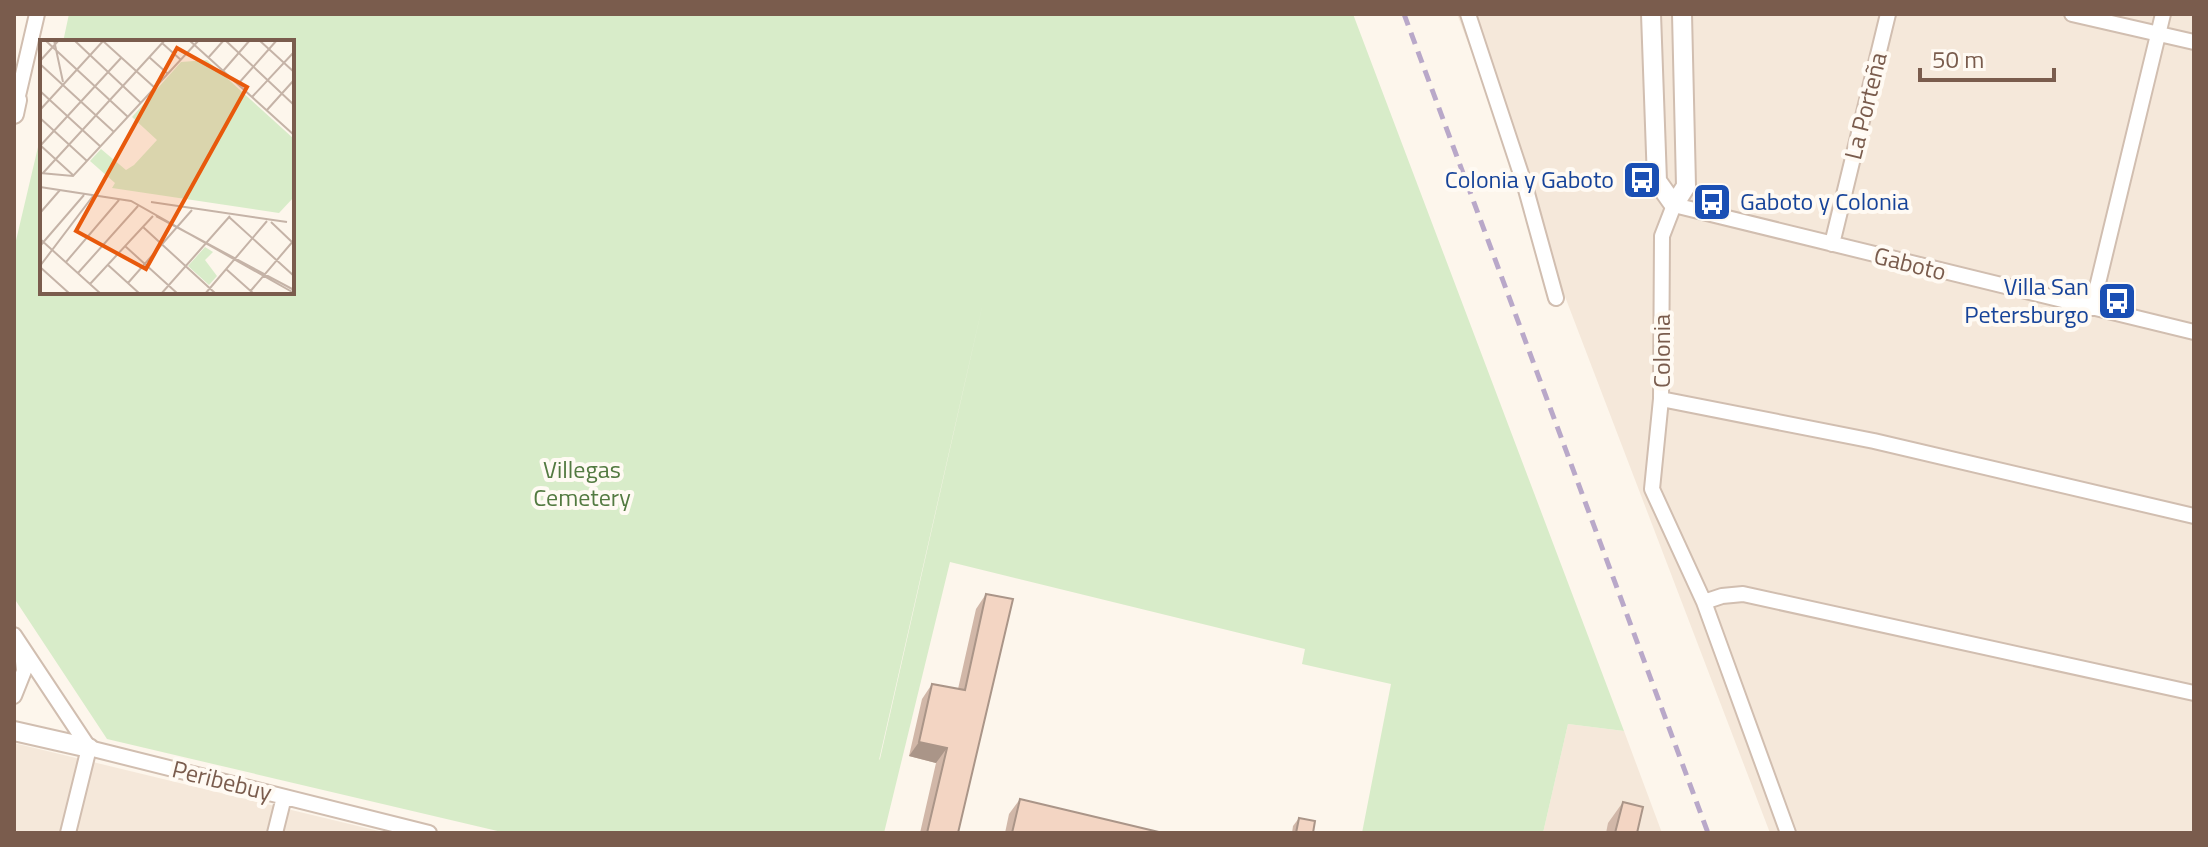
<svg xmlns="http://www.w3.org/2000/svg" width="2208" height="847" viewBox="0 0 2208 847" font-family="'Titillium Web',sans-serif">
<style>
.residential{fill:#f5e8da}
.green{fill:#d8ecc9;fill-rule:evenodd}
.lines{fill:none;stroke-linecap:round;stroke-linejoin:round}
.minor-casing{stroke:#d1beb0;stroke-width:18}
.tertiary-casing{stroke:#d1beb0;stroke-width:22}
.minor{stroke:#fff;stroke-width:14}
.tertiary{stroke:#fff;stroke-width:18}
.rail{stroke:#b9a8c9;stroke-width:5;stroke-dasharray:12 8;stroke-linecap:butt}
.wall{fill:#d1b7a8}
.shaded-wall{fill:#aa9588}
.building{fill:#f3d5c3;stroke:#aa9588;stroke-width:2}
.labels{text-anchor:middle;stroke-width:8;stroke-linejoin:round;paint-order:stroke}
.street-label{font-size:24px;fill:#7a5c4d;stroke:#fffaf3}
.transit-label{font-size:24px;fill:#164399;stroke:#fffaf3;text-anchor:end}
.park-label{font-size:24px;fill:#537a41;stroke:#fffaf3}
.inset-road{fill:none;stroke:#c5b3a7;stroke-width:2}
.view{fill:#e8590c;fill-opacity:0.15;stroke:#e8590c;stroke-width:4}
.inset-edge{fill:none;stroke:#7a5c4d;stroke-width:4}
</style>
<rect width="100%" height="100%" fill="#fdf6ec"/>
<path class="residential" d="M 1457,14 L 2194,14 L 2194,833 L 1770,833 Z
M 1568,724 L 1624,731 L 1662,833 L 1543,833 Z
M 14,743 L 387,833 L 14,833 Z"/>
<path class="green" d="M 69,14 L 1353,14 L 1624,731 L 1568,724 L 1543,833 L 1362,833 L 1391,684 L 1302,664 L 1305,649 L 950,562 L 884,833 L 506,833 L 107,739 L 14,598 L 14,249 L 42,130 L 42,292 L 292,292 L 292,42 L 63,42 ZM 985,294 L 880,759 L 879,760 Z"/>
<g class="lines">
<defs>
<path id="minor" d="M 1468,14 L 1525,186 L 1556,298
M 2072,14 L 2194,42
M 17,100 L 37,14
M 1832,244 L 1888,14
M 2092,308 L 2163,14
M 1661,399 L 1874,441 L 2194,516
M 1704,602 L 1722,596 L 1743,594 L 2194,693
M 14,635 L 89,748
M 14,696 L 24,671 L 22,651
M 89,748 L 429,833
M 68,833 L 89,748
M 275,833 L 284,797
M 1788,833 L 1704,602 L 1652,489 L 1661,399 L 1662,236 L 1674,205 L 2194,332"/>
<path id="tertiary" d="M 1651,14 L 1657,181 L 1674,205 L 1686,186 L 1682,14
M 14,99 L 17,100 L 14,114
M 14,731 L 89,748"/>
</defs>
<use href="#minor" class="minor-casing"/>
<use href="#tertiary" class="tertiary-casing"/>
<use href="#minor" class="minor"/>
<use href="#tertiary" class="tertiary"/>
<path class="rail" d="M 1404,14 L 1708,833"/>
</g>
<path class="wall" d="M 986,594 L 958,833 L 920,833 L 936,763 L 909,756 L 922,699 L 932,684 L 958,689 L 976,609 Z
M 1020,799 L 1163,833 L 1005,833 L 1009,814 Z
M 1623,802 L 1637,833 L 1606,833 L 1608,823 Z
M 1299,818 L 1313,833 L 1292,833 L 1293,826 Z"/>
<path class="shaded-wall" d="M 919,742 L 947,748 L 936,763 L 909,756 Z"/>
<path class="building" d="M 986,594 L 1013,599 L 958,833 L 927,833 L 947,748 L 919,742 L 932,684 L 965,690 Z
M 1020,799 L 1163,833 L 1012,833 Z
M 1623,802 L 1643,807 L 1637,833 L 1615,833 Z
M 1299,818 L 1315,821 L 1313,833 L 1296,833 Z"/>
<defs>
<symbol id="bus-square" viewBox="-11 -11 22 22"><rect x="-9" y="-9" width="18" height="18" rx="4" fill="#1a4fb4" stroke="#fffaf3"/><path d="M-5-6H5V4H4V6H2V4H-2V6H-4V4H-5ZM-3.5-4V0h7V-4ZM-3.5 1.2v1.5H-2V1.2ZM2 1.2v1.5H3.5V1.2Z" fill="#fff"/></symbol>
</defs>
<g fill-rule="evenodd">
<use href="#bus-square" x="1620" y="158" width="44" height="44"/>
<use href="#bus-square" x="1690" y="180" width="44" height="44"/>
<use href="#bus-square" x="2095" y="279" width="44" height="44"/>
</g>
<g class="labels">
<g class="street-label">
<text transform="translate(1866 106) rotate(-76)" y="8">La Porteña</text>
<text transform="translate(1910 264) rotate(14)" y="8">Gaboto</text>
<text transform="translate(1662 351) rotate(-90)" y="8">Colonia</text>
<text transform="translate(222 781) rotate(14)" y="8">Peribebuy</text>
</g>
<g class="transit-label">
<text x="1614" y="188">Colonia y Gaboto</text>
<text x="1740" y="210" text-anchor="start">Gaboto y Colonia</text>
<text x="2089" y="295">Villa San<tspan x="2089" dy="28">Petersburgo</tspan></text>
</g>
<g class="park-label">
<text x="582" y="478">Villegas<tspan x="582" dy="28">Cemetery</tspan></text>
</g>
</g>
<g transform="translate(40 40)">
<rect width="254" height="254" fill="#fdf6ec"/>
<path d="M 167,20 L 254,99 L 254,157 L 239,173 L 72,148 L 75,143 L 50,121 L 61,109 L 86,130 L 94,125 L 117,100 L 92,77 L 141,22 ZM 165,207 L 173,212 L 165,220 L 177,236 L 169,245 L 148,226 Z" fill="#d8ecc9"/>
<path class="inset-road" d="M 5,0 L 88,77M 14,0 L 23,42M 34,0 L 101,63M 149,0 L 254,95M 185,0 L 254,65M 219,0 L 254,32M 63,1 L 115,48M 122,3 L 141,20M 109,17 L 128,34M 168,18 L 184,0M 0,21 L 19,0M 0,24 L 74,92M 183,31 L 210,0M 198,44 L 237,0M 0,51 L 61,107M 212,57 L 254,12M 0,70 L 64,0M 227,70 L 254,40M 0,78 L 47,121M 0,105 L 34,136M 0,106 L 81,18M 0,133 L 33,136 L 159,0M 3,133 L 125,0M 0,147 L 91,161 L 254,253M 111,162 L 247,182M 0,173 L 20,150M 116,176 L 254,250M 189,177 L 254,236M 231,182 L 252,202M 103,187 L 176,254M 0,199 L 61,254M 0,206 L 44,155M 85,206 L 138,254M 26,222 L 79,160M 68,225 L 100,254M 0,226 L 53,156M 0,227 L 30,254M 186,229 L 214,254M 38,233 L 98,166M 88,243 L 152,170M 50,244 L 113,176M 121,254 L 190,176M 165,254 L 227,181M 208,254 L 254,200"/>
<path class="view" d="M 137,8 L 207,47 L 106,229 L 36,191 Z"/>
<rect width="254" height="254" class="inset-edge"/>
</g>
<rect width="2208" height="847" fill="none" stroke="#7a5c4d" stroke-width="32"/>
<path d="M1920 68v12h134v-12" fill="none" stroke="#7a5c4d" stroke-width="4"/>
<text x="1932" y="68" font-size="24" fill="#7a5c4d" stroke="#fffaf3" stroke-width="6" paint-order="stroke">50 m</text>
</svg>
